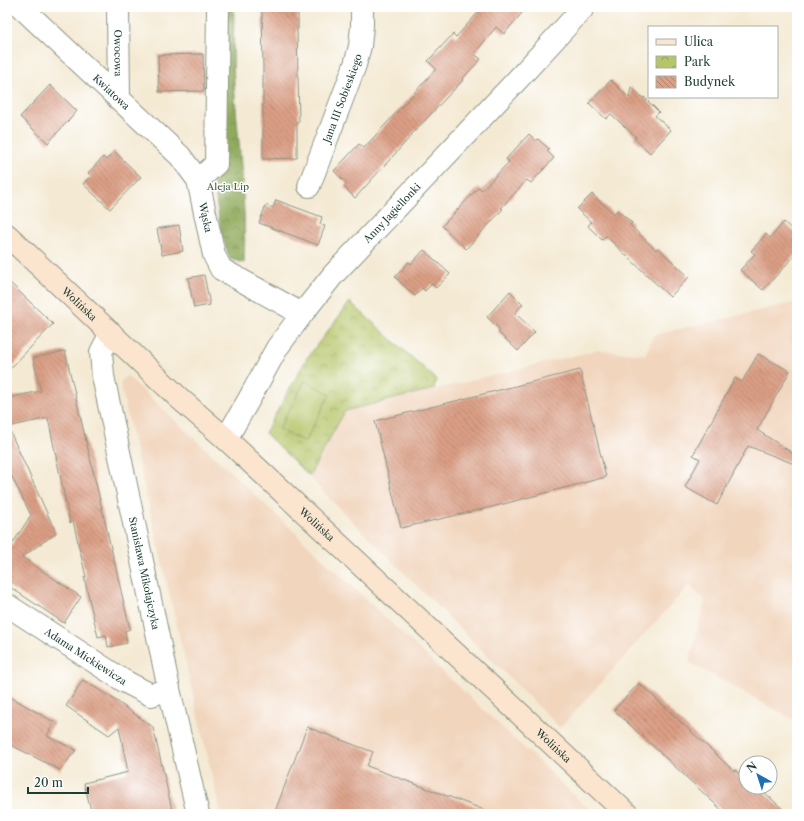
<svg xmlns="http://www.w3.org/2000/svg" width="804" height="821" viewBox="0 0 804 821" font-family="'Libre Caslon Text',serif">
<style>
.built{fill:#f1d5bd}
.forest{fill:url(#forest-crowns);stroke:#587448}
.park{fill:url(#park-crowns);stroke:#6a814e}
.garden{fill:#b5c567;stroke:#6a814e}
.building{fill:url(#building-back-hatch)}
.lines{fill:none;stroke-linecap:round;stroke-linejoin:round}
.street-casing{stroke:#8a9484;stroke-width:24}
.secondary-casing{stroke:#8a9484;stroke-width:24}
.street{stroke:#fff;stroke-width:22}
.secondary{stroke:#fbe5cf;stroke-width:22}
.labels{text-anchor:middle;stroke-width:3;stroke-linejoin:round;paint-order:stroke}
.street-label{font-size:10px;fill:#1f3d34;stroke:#fff}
.park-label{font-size:10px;fill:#445f41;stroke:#fff}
</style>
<defs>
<pattern id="forest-crowns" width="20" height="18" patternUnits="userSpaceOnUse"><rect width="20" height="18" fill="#90aa5c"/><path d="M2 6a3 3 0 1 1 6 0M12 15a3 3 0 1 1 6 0" fill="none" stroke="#758c4d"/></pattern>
<pattern id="park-crowns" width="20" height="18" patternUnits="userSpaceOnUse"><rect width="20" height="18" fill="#b5c567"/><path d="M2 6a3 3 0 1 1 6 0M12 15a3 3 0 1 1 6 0" fill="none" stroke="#93a156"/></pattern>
<pattern id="building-back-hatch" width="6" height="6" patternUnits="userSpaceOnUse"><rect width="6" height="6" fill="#db9f85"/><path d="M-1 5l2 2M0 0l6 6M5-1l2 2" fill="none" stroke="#b1836e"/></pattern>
</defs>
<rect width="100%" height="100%" fill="#fff"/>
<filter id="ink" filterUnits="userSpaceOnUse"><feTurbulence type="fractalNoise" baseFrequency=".025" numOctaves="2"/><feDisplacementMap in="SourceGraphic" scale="8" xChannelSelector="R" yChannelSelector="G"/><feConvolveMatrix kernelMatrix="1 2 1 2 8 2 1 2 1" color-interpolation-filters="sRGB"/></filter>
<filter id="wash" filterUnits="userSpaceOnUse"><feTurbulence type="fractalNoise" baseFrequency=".012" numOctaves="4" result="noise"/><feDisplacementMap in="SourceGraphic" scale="16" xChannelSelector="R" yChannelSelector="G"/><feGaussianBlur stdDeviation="0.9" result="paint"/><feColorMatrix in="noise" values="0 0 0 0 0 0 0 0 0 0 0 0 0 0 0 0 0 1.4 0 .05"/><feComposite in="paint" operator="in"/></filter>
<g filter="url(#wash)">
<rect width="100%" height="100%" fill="#f4ead4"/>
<path class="built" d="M 797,302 L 797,722 L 689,662 L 705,600 L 689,585 L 560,728 L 322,491 L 309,476 L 345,411 L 597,350 L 645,355 L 654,335 Z
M 126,375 L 236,477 L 594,814 L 221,814 L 120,383 Z"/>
<path class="forest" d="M 211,7 L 234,7 C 234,32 232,58 234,83 C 238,143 247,203 244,263 L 230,259 L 221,232 L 214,185 L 210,116 Z"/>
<path class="park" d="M 350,302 L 436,379 L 434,389 L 345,411 L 309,476 L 265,433 L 307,358 Z"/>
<path class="garden" d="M 305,381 L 330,394 L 305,442 L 279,429 Z"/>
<g id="blocks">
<path class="building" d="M 262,7 L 298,7 L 298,29 L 297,29 L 299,122 L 297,122 L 297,158 L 263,159 L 263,69 Z
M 483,7 L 527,7 L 504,34 L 496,27 L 474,54 L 481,59 L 462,79 L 463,80 L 411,135 L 412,135 L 355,198 L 344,187 L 347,184 L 334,171 L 359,144 L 364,148 L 436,69 L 428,61 L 453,34 L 456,37 Z
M 203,54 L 204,91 L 159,92 L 158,55 Z
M 611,80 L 629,98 L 631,87 L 643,98 L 644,97 L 659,112 L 655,116 L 671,130 L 650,153 L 634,138 L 636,137 L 611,114 L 606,119 L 589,103 Z
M 50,85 L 77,111 L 48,143 L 20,117 Z
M 529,134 L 536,141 L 538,139 L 549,149 L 547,151 L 554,158 L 531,183 L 527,180 L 501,208 L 503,209 L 466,249 L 442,226 L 479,187 L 482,190 L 509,162 L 506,159 Z
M 114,151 L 141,177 L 110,209 L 83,184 L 91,176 L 88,173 L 103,157 L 106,160 Z
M 592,194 L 614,214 L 617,210 L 632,223 L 630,225 L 656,250 L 658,248 L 689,277 L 670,297 L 606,236 L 602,240 L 588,226 L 591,222 L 577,209 Z
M 276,200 L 322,217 L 320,224 L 325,226 L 318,245 L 259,223 L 266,205 L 273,208 Z
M 784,222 L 797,234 L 797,253 L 763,290 L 740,270 L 755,254 L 751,251 L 766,234 L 770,238 Z
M 179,225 L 183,251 L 162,255 L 157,229 Z
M 424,250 L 450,274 L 436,288 L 432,284 L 425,291 L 422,288 L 415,296 L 395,277 L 409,262 L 411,264 Z
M 204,275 L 210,305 L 194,308 L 188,278 Z
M 7,280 L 53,324 L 7,372 Z
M 510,291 L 523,304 L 515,313 L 535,332 L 518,351 L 498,332 L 500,330 L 487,317 Z
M 65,351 L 130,629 L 125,631 L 127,643 L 108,647 L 106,635 L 98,637 L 84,577 L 86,577 L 73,521 L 70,523 L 48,418 L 8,427 L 56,533 L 22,557 L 81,597 L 64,623 L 7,585 L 7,547 L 9,549 L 31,515 L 7,467 L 7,398 L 41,391 L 33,358 Z
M 758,354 L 790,371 L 757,430 L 797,456 L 797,465 L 748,446 L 717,505 L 685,487 L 700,459 L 693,455 L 735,378 L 742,382 Z
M 580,370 L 606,477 L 492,507 L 401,528 L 375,421 Z
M 83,680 L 112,698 L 153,727 L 173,814 L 92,814 L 84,783 L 128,772 L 119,727 L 109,735 L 66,706 Z
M 639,683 L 734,771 L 735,770 L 746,780 L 746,787 L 753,787 L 759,792 L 762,790 L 788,814 L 726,814 L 614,710 Z
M 7,695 L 54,722 L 47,736 L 76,750 L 60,770 L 7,743 Z
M 307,727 L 373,752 L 367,766 L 490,812 L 489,814 L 274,814 Z"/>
</g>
</g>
<g filter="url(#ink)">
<use href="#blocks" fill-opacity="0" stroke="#8a9484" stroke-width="1"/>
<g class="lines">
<defs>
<g id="street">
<path id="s1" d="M 21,7 L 180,156 L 198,180 L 214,255 L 221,269 L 302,314"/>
<path id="s2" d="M 118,7 L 119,99"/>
<path d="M 198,180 L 216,164 L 218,7"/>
<path id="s3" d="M 309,186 L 355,65 L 360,46 L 362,26 L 362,7"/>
<path id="s4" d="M 111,333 L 101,352 L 103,376 L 169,689 L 198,814"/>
<path id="s5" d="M 226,439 L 248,401 L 277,348 L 302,314 L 333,275 L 518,79 L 584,7"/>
<path id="s6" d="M 7,605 L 124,681 L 151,695 L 169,689"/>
</g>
<g id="secondary">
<path id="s7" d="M 7,235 L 179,398 L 226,439 L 627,814"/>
</g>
</defs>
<use href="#street" class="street-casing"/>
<use href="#secondary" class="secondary-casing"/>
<use href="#street" class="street"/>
<use href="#secondary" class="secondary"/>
</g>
</g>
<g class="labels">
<g class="street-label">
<text dy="4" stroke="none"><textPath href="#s2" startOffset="46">Owocowa</textPath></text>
<text dy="4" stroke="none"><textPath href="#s1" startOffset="124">Kwiatowa</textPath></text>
<text dy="4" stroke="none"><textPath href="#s3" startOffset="94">Jana III Sobieskiego</textPath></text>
<text dy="4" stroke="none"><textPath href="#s5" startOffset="282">Anny Jagiellonki</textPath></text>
<text dy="4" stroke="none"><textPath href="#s1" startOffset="286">Wąska</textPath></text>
<text dy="4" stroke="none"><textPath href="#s7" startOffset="100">Wolińska</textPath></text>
<text dy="4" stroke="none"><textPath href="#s7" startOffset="424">Wolińska</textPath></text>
<text dy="4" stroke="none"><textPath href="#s4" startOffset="247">Stanisława Mikołajczyka</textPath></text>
<text dy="4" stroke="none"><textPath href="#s6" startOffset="94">Adama Mickiewicza</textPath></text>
<text dy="4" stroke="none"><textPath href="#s7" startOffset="748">Wolińska</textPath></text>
</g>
<g class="park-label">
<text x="228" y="190">Aleja Lip</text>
</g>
</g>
<rect width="804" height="821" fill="none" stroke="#fff" stroke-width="24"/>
<rect x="648" y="26" width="130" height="72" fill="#ffffff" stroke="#a5b1ae"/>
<rect x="656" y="39" width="20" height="6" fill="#fbe5cf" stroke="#a5b1ae"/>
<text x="684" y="46" font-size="12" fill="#1f3d34">Ulica</text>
<rect x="656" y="56" width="20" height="12" fill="url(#park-crowns)" stroke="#a5b1ae"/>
<text x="684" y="66" font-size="12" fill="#1f3d34">Park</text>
<rect x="656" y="76" width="20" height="12" fill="url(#building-back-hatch)" stroke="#a5b1ae"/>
<text x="684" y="86" font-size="12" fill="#1f3d34">Budynek</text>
<g transform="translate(758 775) rotate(321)"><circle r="19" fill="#ffffff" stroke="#a5b1ae"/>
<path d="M0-3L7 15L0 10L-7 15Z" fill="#1f6fb2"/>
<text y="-6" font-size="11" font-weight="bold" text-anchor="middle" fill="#1f3d34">N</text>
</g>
<path d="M28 787v6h60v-6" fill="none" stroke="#1f3d34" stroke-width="2"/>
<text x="34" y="787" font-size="12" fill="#1f3d34" stroke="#ffffff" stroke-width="3" paint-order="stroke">20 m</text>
</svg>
